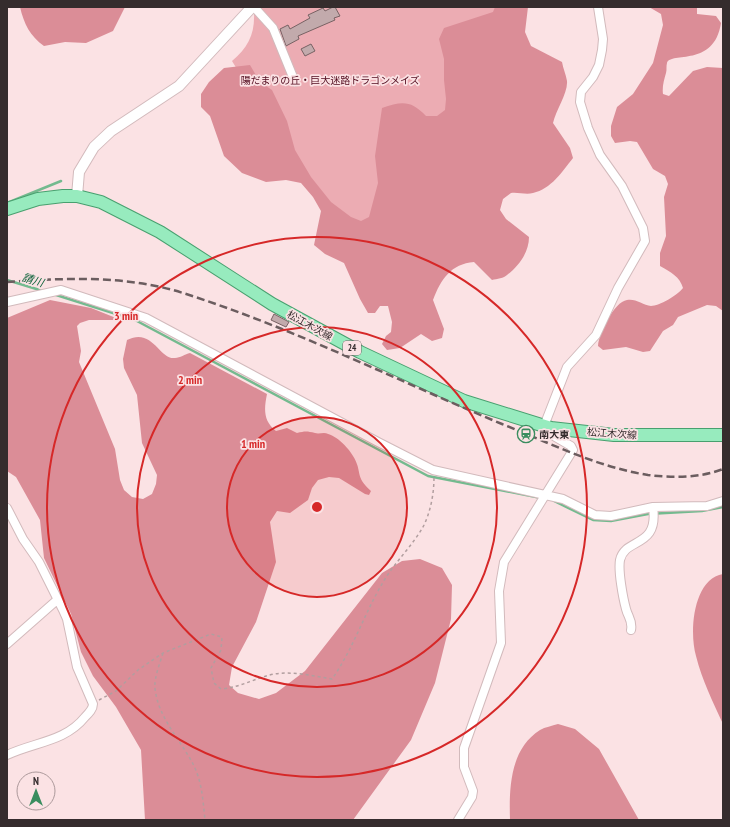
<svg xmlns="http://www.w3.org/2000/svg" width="730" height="827" viewBox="0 0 730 827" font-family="'PT Sans Narrow','Noto Sans JP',sans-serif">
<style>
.green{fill:#ecacb3}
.forest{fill:#db8d97}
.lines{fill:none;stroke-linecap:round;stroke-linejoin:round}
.stream{stroke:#74ba8f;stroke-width:2.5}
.building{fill:#c2aaac;stroke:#786264}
.minor-casing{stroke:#d2babc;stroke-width:10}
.tertiary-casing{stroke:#d2babc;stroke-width:12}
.primary-casing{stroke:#48a06f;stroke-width:14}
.path{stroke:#b19e9f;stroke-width:1.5;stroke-dasharray:3 3;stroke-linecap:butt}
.minor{stroke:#fff;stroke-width:8}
.tertiary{stroke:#fff;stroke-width:10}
.primary{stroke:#97ebbe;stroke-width:12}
.rail{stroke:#6b5d5f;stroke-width:2.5;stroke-dasharray:8 4;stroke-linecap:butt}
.ring{fill:none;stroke:#d62828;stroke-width:2}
.labels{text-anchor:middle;stroke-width:3.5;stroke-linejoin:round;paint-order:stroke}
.shield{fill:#fbe2e4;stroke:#706364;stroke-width:1}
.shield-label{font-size:9px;font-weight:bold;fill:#352c2d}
.park-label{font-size:10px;fill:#500a1d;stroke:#fbe2e4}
.street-label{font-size:10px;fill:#352c2d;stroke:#fbe2e4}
.poi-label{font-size:10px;font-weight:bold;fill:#352c2d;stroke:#fbe2e4;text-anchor:start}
.water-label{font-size:11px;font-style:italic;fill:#0e623a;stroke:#fbe2e4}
.centre{fill:#d62828;stroke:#fbe2e4;stroke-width:2}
.ring-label{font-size:12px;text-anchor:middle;font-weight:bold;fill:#d62828;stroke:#fbe2e4;stroke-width:3.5;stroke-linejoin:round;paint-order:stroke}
</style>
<rect width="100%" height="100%" fill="#fbe2e4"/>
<path class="green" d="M 263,7 L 507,7 L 461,104 L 389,205 L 362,234 L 303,177 L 232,61 C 248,48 255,34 254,13 Z"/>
<path class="forest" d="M 20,7 L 125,7 L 113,31 L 86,43 L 65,42 L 44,46 C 30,36 24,24 20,7 Z
M 495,7 L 528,7 L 525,32 L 531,46 L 562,62 C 563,68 566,75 567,81 C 568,93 556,110 553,123 L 570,148 L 573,158 C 562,172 551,189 533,193 C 526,195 518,192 511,193 L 503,199 L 500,210 L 506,219 L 529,237 C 529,252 519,266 507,275 C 504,278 497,279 492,280 L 474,262 C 451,264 441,279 433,300 L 444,329 L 442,338 L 432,341 L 421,334 L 400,348 L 387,350 L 382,344 L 386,336 L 391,332 L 392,322 L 388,306 L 380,306 L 375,313 L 368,313 L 360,299 L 344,263 L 325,254 L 314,245 L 321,211 L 313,197 L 301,183 L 286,180 L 266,182 L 242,173 L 224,156 L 210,116 L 201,107 L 201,94 L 209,82 L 224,68 L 250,65 L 260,82 L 272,90 L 287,121 L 295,150 L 311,177 L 331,202 L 351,217 L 361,221 L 369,217 L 378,183 L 375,156 L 382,108 C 402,101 411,100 426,116 L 437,116 L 445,110 L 446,99 L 444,80 L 444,59 L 439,39 L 444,28 L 493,12 Z
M 649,7 L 697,7 L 697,14 L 716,16 L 721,23 C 714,68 671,51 667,63 C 666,66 667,70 666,73 C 664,80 662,87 663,94 L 669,96 L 693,71 L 707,67 L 723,68 L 723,311 L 716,306 L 707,305 L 678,317 L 673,325 L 663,331 L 650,351 L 643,352 L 626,347 L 603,350 L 598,346 C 599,333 614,302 627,300 C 635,298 643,305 651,306 C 659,306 678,295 683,288 C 680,277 671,272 660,266 L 660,253 L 666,236 L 664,197 L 668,184 L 665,176 L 653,169 L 637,142 L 630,141 L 615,143 L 611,136 L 611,126 L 617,107 L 633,94 L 653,63 L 663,25 L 661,14 Z
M 50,300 L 91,308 L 116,318 L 114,320 L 89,320 L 80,323 L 77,326 L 81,351 L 79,362 L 115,449 L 120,480 L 124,490 L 132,497 L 143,499 L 152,494 L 156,484 L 157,475 L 142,443 L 137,395 L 124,368 L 123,359 L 127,340 C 153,327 159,360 175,358 C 180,358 185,354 190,353 L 267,394 C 264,409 263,421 276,431 L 287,428 L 297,433 C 305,431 307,431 315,433 C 318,434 321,433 324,433 C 335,434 348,447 353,456 C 363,472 354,476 371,491 L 369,495 L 365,494 L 339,478 L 329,477 L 318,480 L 312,488 L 308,500 L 290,513 L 277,511 L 270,522 L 276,562 L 256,622 L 232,667 L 229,685 L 238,693 L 259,699 L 276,693 L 305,671 L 382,573 L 402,561 L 420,559 L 442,568 L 452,585 L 451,619 L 435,683 L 411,740 L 353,820 L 145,820 L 141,750 L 116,707 L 93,676 L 81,652 L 71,614 L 44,558 L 40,520 L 16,477 L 7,471 L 7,318 Z
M 723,574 L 723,724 C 713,702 702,680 696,656 C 689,632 693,579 723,574 Z
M 558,724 L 575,729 L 599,749 L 639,820 L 510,820 C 509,788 510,749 540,730 C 545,727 552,726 558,724 Z"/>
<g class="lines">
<path class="stream" d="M 7,203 L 61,181
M 7,280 L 43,291
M 53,294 L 135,320 L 428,476 L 541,498
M 554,501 L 593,520 L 611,521 L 648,514 L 702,511 L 723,507"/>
</g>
<path class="building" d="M 333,7 L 335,7 L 340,16 L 334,18 L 335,20 L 298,36 L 299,39 L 286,46 L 280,29 L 288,25 L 290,29 L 310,18 L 308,15 L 323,8 L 325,11 Z
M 311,44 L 315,51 L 305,56 L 301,49 Z
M 274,314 L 289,322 L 286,327 L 271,320 Z"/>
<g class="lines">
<defs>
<path id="minor" d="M 254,7 L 273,28 L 295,82
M 7,302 L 61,290 L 146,318 L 378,442 L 433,470 L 563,499 L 595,515 L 611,516 L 653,507 L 707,506 L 723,501
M 544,426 L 567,367 L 596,335 L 618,288 L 645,241 L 643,228 L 622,186 L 600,155 L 588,128 L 580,102 L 581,92 L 593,77 L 599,65 L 602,50 L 603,39 L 598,7
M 7,508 L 23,539 L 39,562 L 63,610 L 67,619 L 77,667 L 93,704 C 93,709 89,713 85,717 C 65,742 34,742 7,755
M 631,630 C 633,621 628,617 626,609 C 623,598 618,571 620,560 C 625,537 659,549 653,507
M 7,644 L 57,600
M 458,820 L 472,797 L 473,791 L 464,767 L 464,748 L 501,643 L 499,591 L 504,562 L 573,450 L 571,446 L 552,435 L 551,428"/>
<path id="tertiary" d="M 77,196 L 79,172 L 94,147 L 111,131 L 179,86 L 252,7"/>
<path id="primary" d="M 7,209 L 38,199 L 63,196 L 77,196 L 101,202 L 160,232 L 272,304 L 360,352 L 464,401 L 551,428 L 614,435 L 723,435"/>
</defs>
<use href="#minor" class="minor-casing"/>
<use href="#tertiary" class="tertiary-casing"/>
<use href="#primary" class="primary-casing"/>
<path class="path" d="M 163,653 C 160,663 154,678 155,688 C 158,718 180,739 193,764 C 202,781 203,801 205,820
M 99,700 L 116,691 L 138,670 L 163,653 L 211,634 L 222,637 L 221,650 L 211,668 L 214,683 L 221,689 C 242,687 255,678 274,674 C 293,671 313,676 332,679 C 354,648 365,611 385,579 C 396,561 414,544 424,525 C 431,510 434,493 434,477"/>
<use href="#minor" class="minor"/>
<use href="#tertiary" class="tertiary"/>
<use href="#primary" class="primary"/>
<path class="rail" d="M 7,282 C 66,278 126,275 183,293 C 293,328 396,380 502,424 C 550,443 597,467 648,475 C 672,478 701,478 723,469"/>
</g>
<circle cx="317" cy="507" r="90" fill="#d62828" fill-opacity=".12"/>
<g class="ring">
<circle cx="317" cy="507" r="90"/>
<circle cx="317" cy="507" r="180"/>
<circle cx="317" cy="507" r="270"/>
</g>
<defs>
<symbol id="station-ring" viewBox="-11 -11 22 22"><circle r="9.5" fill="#fbe2e4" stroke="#3a8d5f" stroke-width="1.5"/><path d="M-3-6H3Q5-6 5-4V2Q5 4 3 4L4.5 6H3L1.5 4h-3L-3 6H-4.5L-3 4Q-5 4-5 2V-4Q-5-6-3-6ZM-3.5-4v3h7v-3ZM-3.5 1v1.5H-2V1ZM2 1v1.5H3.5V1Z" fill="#3a8d5f"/></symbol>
</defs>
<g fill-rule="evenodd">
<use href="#station-ring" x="516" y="424" width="20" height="20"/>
</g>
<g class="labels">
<rect class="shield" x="343" y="341" width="18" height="14" rx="3"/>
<g class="shield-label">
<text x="352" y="351">24</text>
</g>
<g class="park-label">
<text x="330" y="84">陽だまりの丘・巨大迷路ドラゴンメイズ</text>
</g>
<g class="street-label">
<text transform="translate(310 325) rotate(29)" y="4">松江木次線</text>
<text transform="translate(612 433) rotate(4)" y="4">松江木次線</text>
</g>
<g class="poi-label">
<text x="539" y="438">南大東</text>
</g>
<g class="water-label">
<text transform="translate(33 280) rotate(17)" y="4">請川</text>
</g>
</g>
<circle cx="317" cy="507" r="6" class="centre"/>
<g class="ring-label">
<text x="126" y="320">3 min</text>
<text x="190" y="384">2 min</text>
<text x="253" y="448">1 min</text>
</g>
<rect width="730" height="827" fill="none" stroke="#352c2d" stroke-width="16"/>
<g transform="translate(36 791)"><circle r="19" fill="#fbe2e4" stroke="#ac999b"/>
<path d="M0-3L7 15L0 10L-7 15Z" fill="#3a8d5f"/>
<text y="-6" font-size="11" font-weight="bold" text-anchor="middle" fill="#352c2d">N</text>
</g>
</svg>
